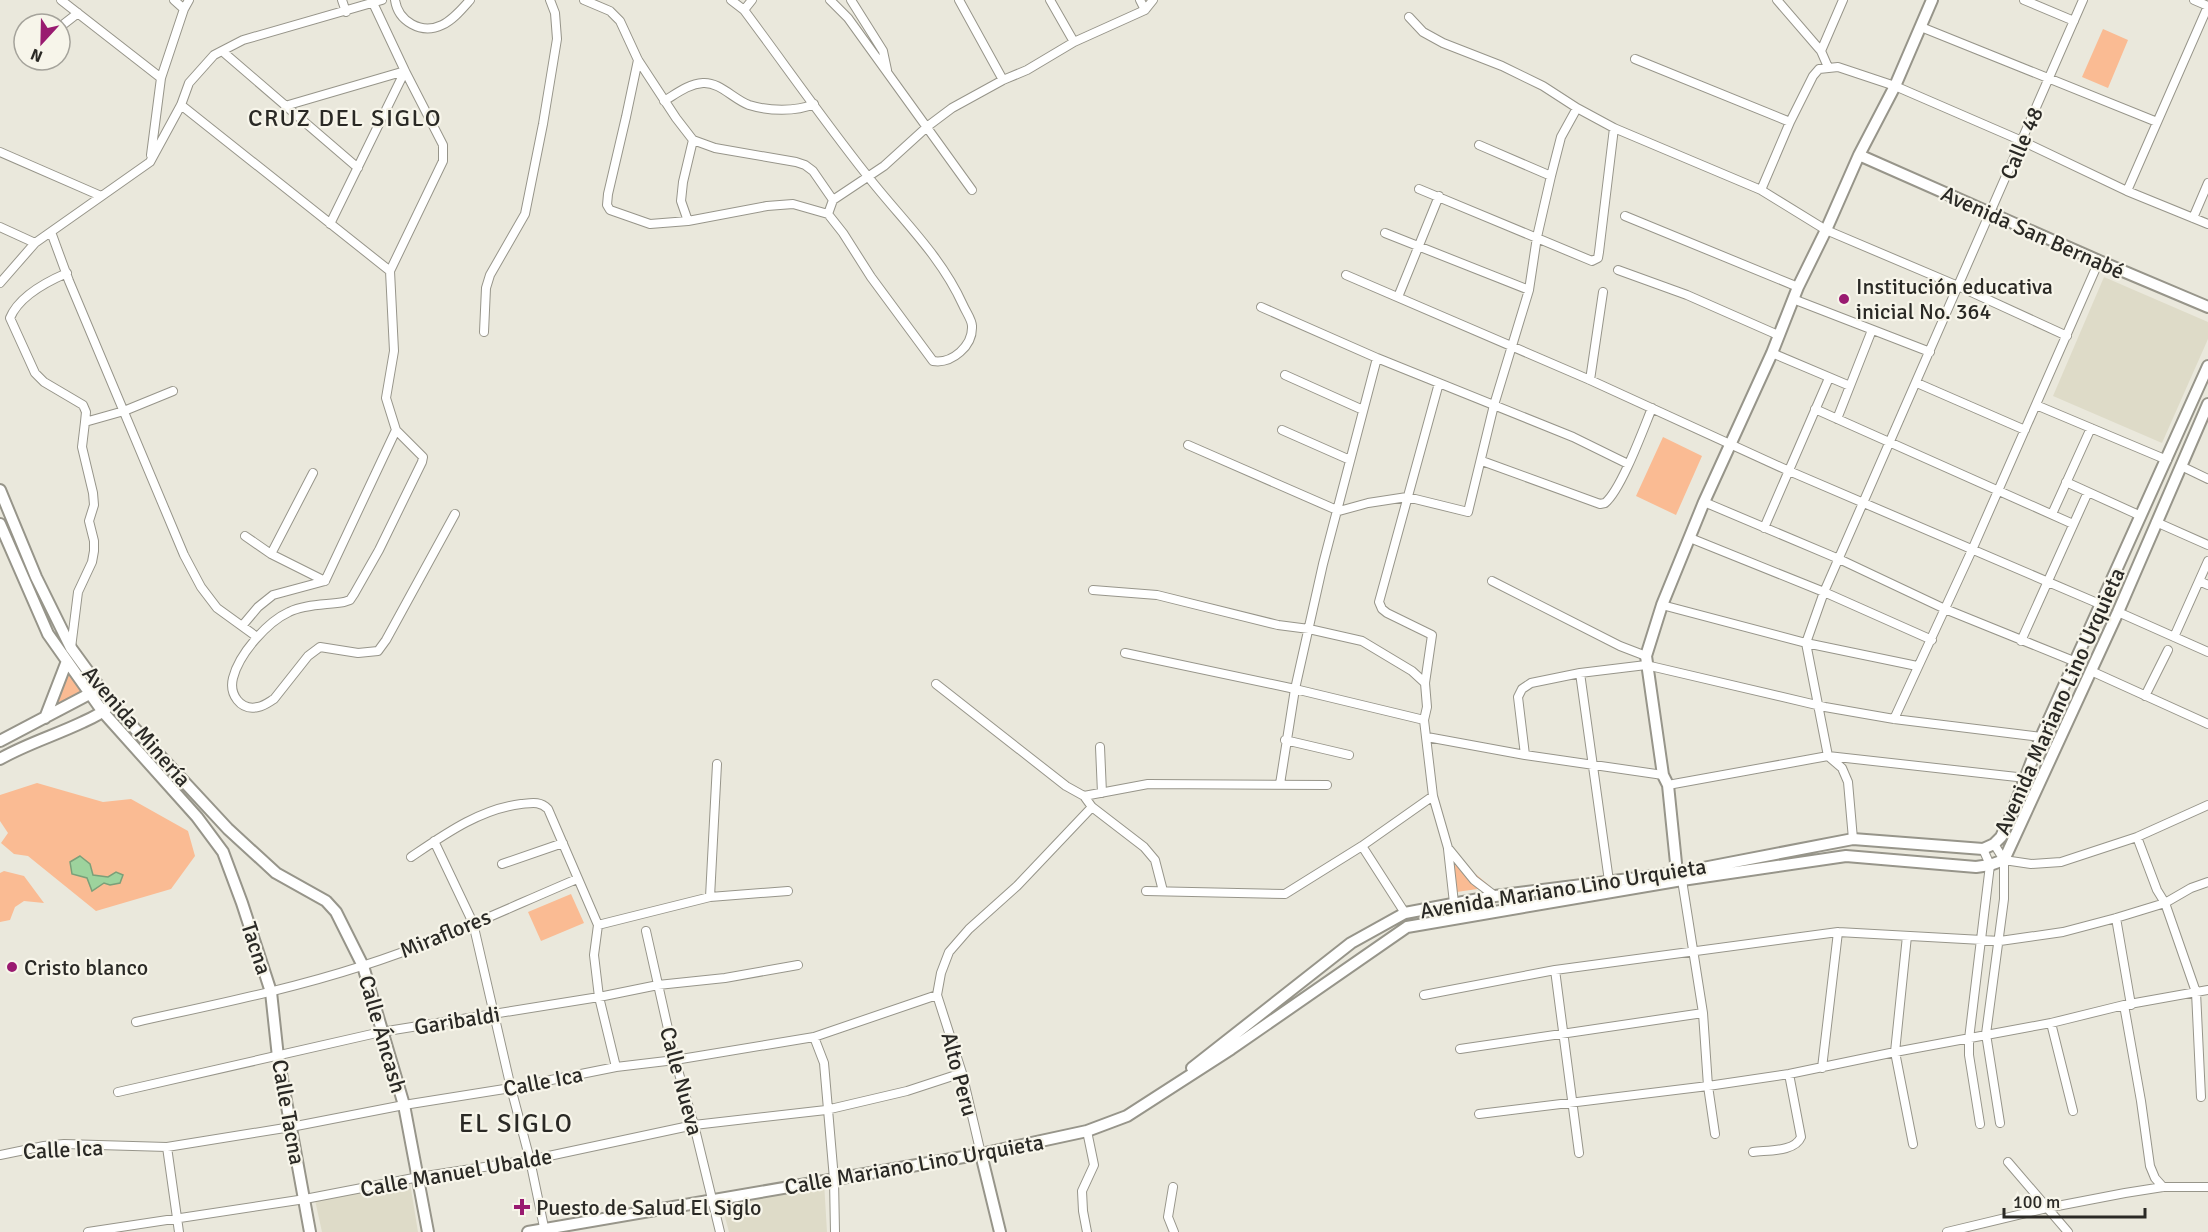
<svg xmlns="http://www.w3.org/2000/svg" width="2208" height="1232" viewBox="0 0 2208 1232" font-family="Signika,sans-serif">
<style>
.built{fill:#dedbc8}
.green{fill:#fabb93}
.water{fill:#9dd39d;stroke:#7aa079;stroke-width:1.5}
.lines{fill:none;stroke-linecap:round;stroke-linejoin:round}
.street-casing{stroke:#97958a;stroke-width:10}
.secondary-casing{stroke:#97958a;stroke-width:14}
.street{stroke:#fff;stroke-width:8}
.secondary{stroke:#fff;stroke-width:10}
.poi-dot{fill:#991a70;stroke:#f7f5ea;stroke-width:2}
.labels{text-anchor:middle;stroke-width:4.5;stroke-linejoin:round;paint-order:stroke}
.street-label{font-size:22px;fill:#2a2925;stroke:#f7f5ea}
.poi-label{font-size:22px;fill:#2a2925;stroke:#f7f5ea;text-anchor:start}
.neighbourhood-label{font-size:24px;letter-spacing:1.5px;fill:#2a2925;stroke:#f7f5ea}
.quarter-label{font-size:26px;letter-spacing:1.5px;fill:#2a2925;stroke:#f7f5ea}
</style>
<rect width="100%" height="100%" fill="#eae8dc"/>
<path class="built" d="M 2104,277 L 2208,322 L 2208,339 L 2162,443 L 2053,396 Z
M 824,1182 L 827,1232 L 729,1232 L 721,1202 Z
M 410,1183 L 418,1232 L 322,1232 L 315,1200 Z"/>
<path class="green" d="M 2103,29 L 2128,40 L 2108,88 L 2082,77 Z
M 1663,437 L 1702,456 L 1676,515 L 1636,496 Z
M 67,670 L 84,693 L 56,703 Z
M 37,783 L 103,802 L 131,799 L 188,831 L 195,856 L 171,889 L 96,911 L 28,856 L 14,854 L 1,843 L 8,833 L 0,821 L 0,795 Z
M 1447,850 L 1491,887 L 1450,893 Z
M 4,871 L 24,876 L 44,903 L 24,901 L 15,907 L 10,920 L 0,922 L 0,873 Z
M 571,894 L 584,923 L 541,941 L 528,912 Z"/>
<path class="water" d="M 80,856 L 90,864 L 93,875 L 108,877 L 116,872 L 123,875 L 120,883 L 110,885 L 104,883 L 92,891 L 87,878 L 72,874 L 70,862 Z"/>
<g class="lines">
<defs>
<path id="street" d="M 61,0 L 161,78
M 174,0 L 184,9
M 342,0 L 346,12
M 395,0 C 398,21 421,35 442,25 C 453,20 462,9 470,0
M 584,0 L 610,11 L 620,21 L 638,60 L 676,118 L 693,140 L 715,148 L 796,162 L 805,165 L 813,171 L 833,200 L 828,214 L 843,233 L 871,277 L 933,361 C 952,364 973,346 972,326 C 972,320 966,312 963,305 C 940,254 900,218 866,174 C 824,121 785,65 744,10 L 731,0
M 830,0 L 848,18 L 972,190
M 851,0 L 883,51 L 887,70
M 959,0 L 1003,80
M 1050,0 L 1074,42
M 1140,0 L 1145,10
M 1777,0 L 1821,51 L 1828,67
M 2024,0 L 2074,21
M 2194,0 L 2208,6
M 373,3 L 405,71 L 443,145 L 443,161 L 390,271 L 394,351 L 386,398 L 396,430 L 423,457 L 422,462 L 379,550 L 354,594 L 350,600 L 344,602 C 327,605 305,604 289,612 C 267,622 239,654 233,678 C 229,694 240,711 258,707 C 264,706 269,702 274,699 L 308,656 L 320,647 L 358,653 L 378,651 L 386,640 L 455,514
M 744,10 L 752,0
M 1409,17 L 1423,32 L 1443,43 L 1502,66 L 1543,86 L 1577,108 L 1614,128 L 1761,190 L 1826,230 L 1958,286 L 2067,336
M 60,27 L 78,13
M 1921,27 L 2157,122
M 222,51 L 358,168
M 1821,51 L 1843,0
M 1635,59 L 1790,122
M 638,60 L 626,117 L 608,194 L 607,205 L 610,210 L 650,224 L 688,221 L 767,206 L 793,204 L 828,214
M 33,62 L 34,60
M 664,101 C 676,94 688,84 703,83 C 720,82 733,99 749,105 C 768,111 796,112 814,104
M 181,105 L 390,271
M 285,106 L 405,71
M 1479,145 L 1551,176
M 0,152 L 101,196
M 151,155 L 161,78 L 184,9 L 189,0
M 1419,189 L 1592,261 L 1598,258 L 1599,252 L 1614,128
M 1761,190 L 1790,122 L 1813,76 L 1819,69 L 1838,67 L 1895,86 L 2022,141 L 2127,191 L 2208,224
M 2127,191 L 2208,6
M 833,200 L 884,166 L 928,126 L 952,108 L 1003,80 L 1027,70 L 1074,42 L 1145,10 L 1153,0
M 1625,216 L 1798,287
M 2193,218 L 2208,183
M 688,221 L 681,201 L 683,182 L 693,140
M 330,224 L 405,71
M 0,227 L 35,243
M 51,232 L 69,281 L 184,555 L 201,587 L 217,608 L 257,637
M 1385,233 L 1529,290
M 1618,270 L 1687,295 L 1778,335
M 67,273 C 46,282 19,296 10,318 L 35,373 L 44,382 L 83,405 L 86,412 L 85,422
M 1346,275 L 1590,380 L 1789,471 L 2102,605
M 0,283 L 35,243 L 150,162 L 181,105 L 189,83 L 214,55 L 243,40 L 382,0
M 1398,297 L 1439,196
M 1793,299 L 1930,352
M 1261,307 L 1377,358 L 1573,437 L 1628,464
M 484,332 L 486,288 L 490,275 L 525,214 L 543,124 L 557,39 L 555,13 L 550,0
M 1772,353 L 1850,386
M 1285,375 L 1363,410
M 1590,380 L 1603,292
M 1439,383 L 1379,602 L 1382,609 L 1387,613 L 1432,635 L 1425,683 L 1427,707 L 1424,720 L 1433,796 L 1448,848 L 1474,880 L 1495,896
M 1917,383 L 2025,430
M 2036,405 L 2167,460
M 1815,409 L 2073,524
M 1837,419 L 1872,330
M 1282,430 L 1350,460
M 1188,445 L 1339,511 L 1368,503 L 1407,497 L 1468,512 L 1494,405 L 1529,290 L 1537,237 L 1551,176 L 1561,137 L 1577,108
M 1482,461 L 1600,504 L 1605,503 C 1621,490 1643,430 1652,408
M 2181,466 L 2208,479
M 313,473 L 271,554 L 325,581 L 396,430
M 2066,482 L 2141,516
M 1704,502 L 1839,559 L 1945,609 L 2076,662
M 2052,514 L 2091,428
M 2156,522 L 2208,545
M 1764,528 L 1829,378
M 245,536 L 271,554
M 1690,538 L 1824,592 L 1932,640
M 1492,581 L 1620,646 L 1646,656
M 2199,581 L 2208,585
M 1093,590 L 1157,595 L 1278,625 L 1309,629 L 1362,641 L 1412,671 L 1425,683
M 1662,605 L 1806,643 L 1917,666
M 2118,612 L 2208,652
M 242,626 L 258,607 L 273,595 L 325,581
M 2174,637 L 2208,561
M 2021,641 L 2088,492
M 71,648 L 78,592 L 92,562 L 94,551 L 94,541 L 89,521 L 94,505 L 93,493 L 82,447 L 85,422 L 124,411 L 173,391
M 1125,653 L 1295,689 L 1424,720
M 2091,671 L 2208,724
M 1580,673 L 1609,881
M 936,684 L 1066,786 L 1084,796 L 1148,784 L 1327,785
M 2145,696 L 2168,650
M 1894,719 L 1972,550 L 2099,261
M 1427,737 L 1525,755 L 1663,775
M 1285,740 L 1349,755
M 1100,747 L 1102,793
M 1525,755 L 1518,697 L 1522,689 L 1531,683 L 1580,673 L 1646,665 L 1825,707 L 1894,719 L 2041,737
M 1280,784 L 1295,689 L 1323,564 L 1377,358
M 1668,785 L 1828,756 L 2026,778
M 1092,807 L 1144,847 L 1155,860 L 1163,891
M 2137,837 L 2157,890 L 2165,903 L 2196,992 L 2201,1097
M 1853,839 L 1848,782 L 1842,768 L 1828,756 L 1806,643 L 1824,592 L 2083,0
M 434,841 L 473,923 L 511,1088 L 530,1160 L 545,1232
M 1994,844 L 2004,860 L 2004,899 L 1986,1034 L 2000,1123
M 1362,846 L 1405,913
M 1448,849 L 1454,903
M 411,857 C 445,834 480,809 521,804 C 532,803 540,801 548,809 L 598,925 L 594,955 L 599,997 L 616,1067
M 2004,860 L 2031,864 L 2061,862 L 2137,837 L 2208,805
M 502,864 L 563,843
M 1682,880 L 1703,1013 L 1708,1086 L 1715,1134
M 1146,891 L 1285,894 L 1362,846 L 1433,796
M 710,897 L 717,764
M 2116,918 L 2131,1005
M 598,925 L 710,897 L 788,891
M 646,931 L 675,1060 L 694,1125 L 720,1232
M 1907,936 L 1895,1052 L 1913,1144
M 1555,970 L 1579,1153
M 1424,995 L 1555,970 L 1838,932 L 2000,941 L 2063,932 L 2116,918 L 2165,903 L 2191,888 L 2208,882
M 2124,1005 L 2141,1101 L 2150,1166 L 2155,1178 L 2163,1187
M 136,1022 C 212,1005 288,990 362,966 C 435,943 506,909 577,879
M 2051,1023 L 2073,1111
M 814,1037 L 824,1063 L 834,1179 L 835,1232
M 1460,1049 L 1703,1013
M 1822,1068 L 1838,932
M 118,1092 L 381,1032 L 599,997 L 658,985 L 725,978 L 798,965
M 1479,1114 L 1708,1086 L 1789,1074 L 1895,1052 L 2051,1023 L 2124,1005 L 2208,990
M 1980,1124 L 1969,1055 L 1969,1039 L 1990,865 L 1983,849
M 1087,1131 L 1094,1165 L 1082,1191 L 1083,1211 L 1087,1232
M 167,1147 L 179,1232
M 1753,1152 C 1768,1150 1795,1152 1801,1137 L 1789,1074
M 981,1154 L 962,1073 L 937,995 L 941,973 L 949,952 L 969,929 L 1017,886 L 1092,807 L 1084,796
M 0,1155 L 44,1146 L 64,1144 L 167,1147 L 291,1127 L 404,1105 L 511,1088 L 616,1067 L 675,1060 L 814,1037 L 937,995
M 2008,1162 L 2068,1232
M 1173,1187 L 1168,1217 L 1174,1232
M 88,1232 L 305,1199 L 419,1177 L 530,1160 L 694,1125 L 826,1110 L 907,1091 L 962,1073
M 1947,1232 L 2047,1208 L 2125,1193 L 2163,1187 L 2208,1187"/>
<path id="secondary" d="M 1859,155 L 2099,261 L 2208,307
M 0,490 L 36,577 L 71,648 L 111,703 L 228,829 L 276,873 L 326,901 L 336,912 L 363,966 L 404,1105 L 428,1232
M 0,524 L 48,634 L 103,712 L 197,817 L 223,852 L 242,903 L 271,992 L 278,1057 L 310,1232
M 45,718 L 67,661
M 0,741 L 95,691
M 0,759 C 26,744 56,735 83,722 C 92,718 101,714 107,708
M 1680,878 L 1677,873 L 1668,785 L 1663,775 L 1646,656 L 1662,605 L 1704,502 L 1772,353 L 1798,287 L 1826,230 L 1859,155 L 1895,86 L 1932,0
M 1192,1068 L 1351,943 L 1405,913 L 1495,896 L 1677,873 L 1853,839 L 1983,849 L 1994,844 L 2001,837 L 2010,818 L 2041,737 L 2208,366
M 981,1154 L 1000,1232
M 528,1232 L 981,1154 L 1087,1131 L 1127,1116 L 1231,1049 L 1407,927 L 1682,880 L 1846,856 L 1976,867 L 1990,865 L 2004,860 L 2118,612 L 2208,404"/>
</defs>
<use href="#street" class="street-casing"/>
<use href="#secondary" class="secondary-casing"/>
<use href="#street" class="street"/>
<use href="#secondary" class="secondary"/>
</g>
<g class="poi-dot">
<circle cx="1844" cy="299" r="6"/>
<circle cx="12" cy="967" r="6"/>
<path d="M519 1198h6v6h6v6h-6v6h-6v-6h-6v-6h6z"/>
</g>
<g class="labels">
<g class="street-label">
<text transform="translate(2021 143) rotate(-67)" y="8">Calle 48</text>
<text transform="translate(2033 232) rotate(24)" y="8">Avenida San Bernabé</text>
<text transform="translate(2059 701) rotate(-66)" y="8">Avenida Mariano Lino Urquieta</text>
<text transform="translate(137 726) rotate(49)" y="8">Avenida Minería</text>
<text transform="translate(1563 888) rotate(-9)" y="8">Avenida Mariano Lino Urquieta</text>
<text transform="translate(445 933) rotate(-22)" y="8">Miraflores</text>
<text transform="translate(257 948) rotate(72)" y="8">Tacna</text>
<text transform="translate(457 1020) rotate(-9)" y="8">Garibaldi</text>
<text transform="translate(383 1034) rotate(74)" y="8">Calle Áncash</text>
<text transform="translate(960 1074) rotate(75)" y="8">Alto Peru</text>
<text transform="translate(543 1081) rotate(-11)" y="8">Calle Ica</text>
<text transform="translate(682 1081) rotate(75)" y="8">Calle Nueva</text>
<text transform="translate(289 1112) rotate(80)" y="8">Calle Tacna</text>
<text transform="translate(63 1149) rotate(-3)" y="8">Calle Ica</text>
<text transform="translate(914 1164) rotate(-10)" y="8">Calle Mariano Lino Urquieta</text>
<text transform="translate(456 1172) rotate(-10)" y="8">Calle Manuel Ubalde</text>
</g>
<g class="poi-label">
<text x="1856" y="294">Institución educativa<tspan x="1856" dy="25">inicial No. 364</tspan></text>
<text x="24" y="975">Cristo blanco</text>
<text x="536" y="1215">Puesto de Salud El Siglo</text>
</g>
<g class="neighbourhood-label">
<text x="345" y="126">CRUZ DEL SIGLO</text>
</g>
<g class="quarter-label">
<text x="516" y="1132">EL SIGLO</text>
</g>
</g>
<g transform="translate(42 42) rotate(202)"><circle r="28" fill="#f7f5ea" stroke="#a5a39b" stroke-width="1.5"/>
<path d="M0-4.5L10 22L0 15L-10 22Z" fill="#991a70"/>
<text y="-9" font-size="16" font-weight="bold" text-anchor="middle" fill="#2a2925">N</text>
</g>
<path d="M2004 1208v9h141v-9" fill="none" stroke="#2a2925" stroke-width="3"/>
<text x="2013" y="1208" font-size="18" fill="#2a2925" stroke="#f7f5ea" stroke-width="4.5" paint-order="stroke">100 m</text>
</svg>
